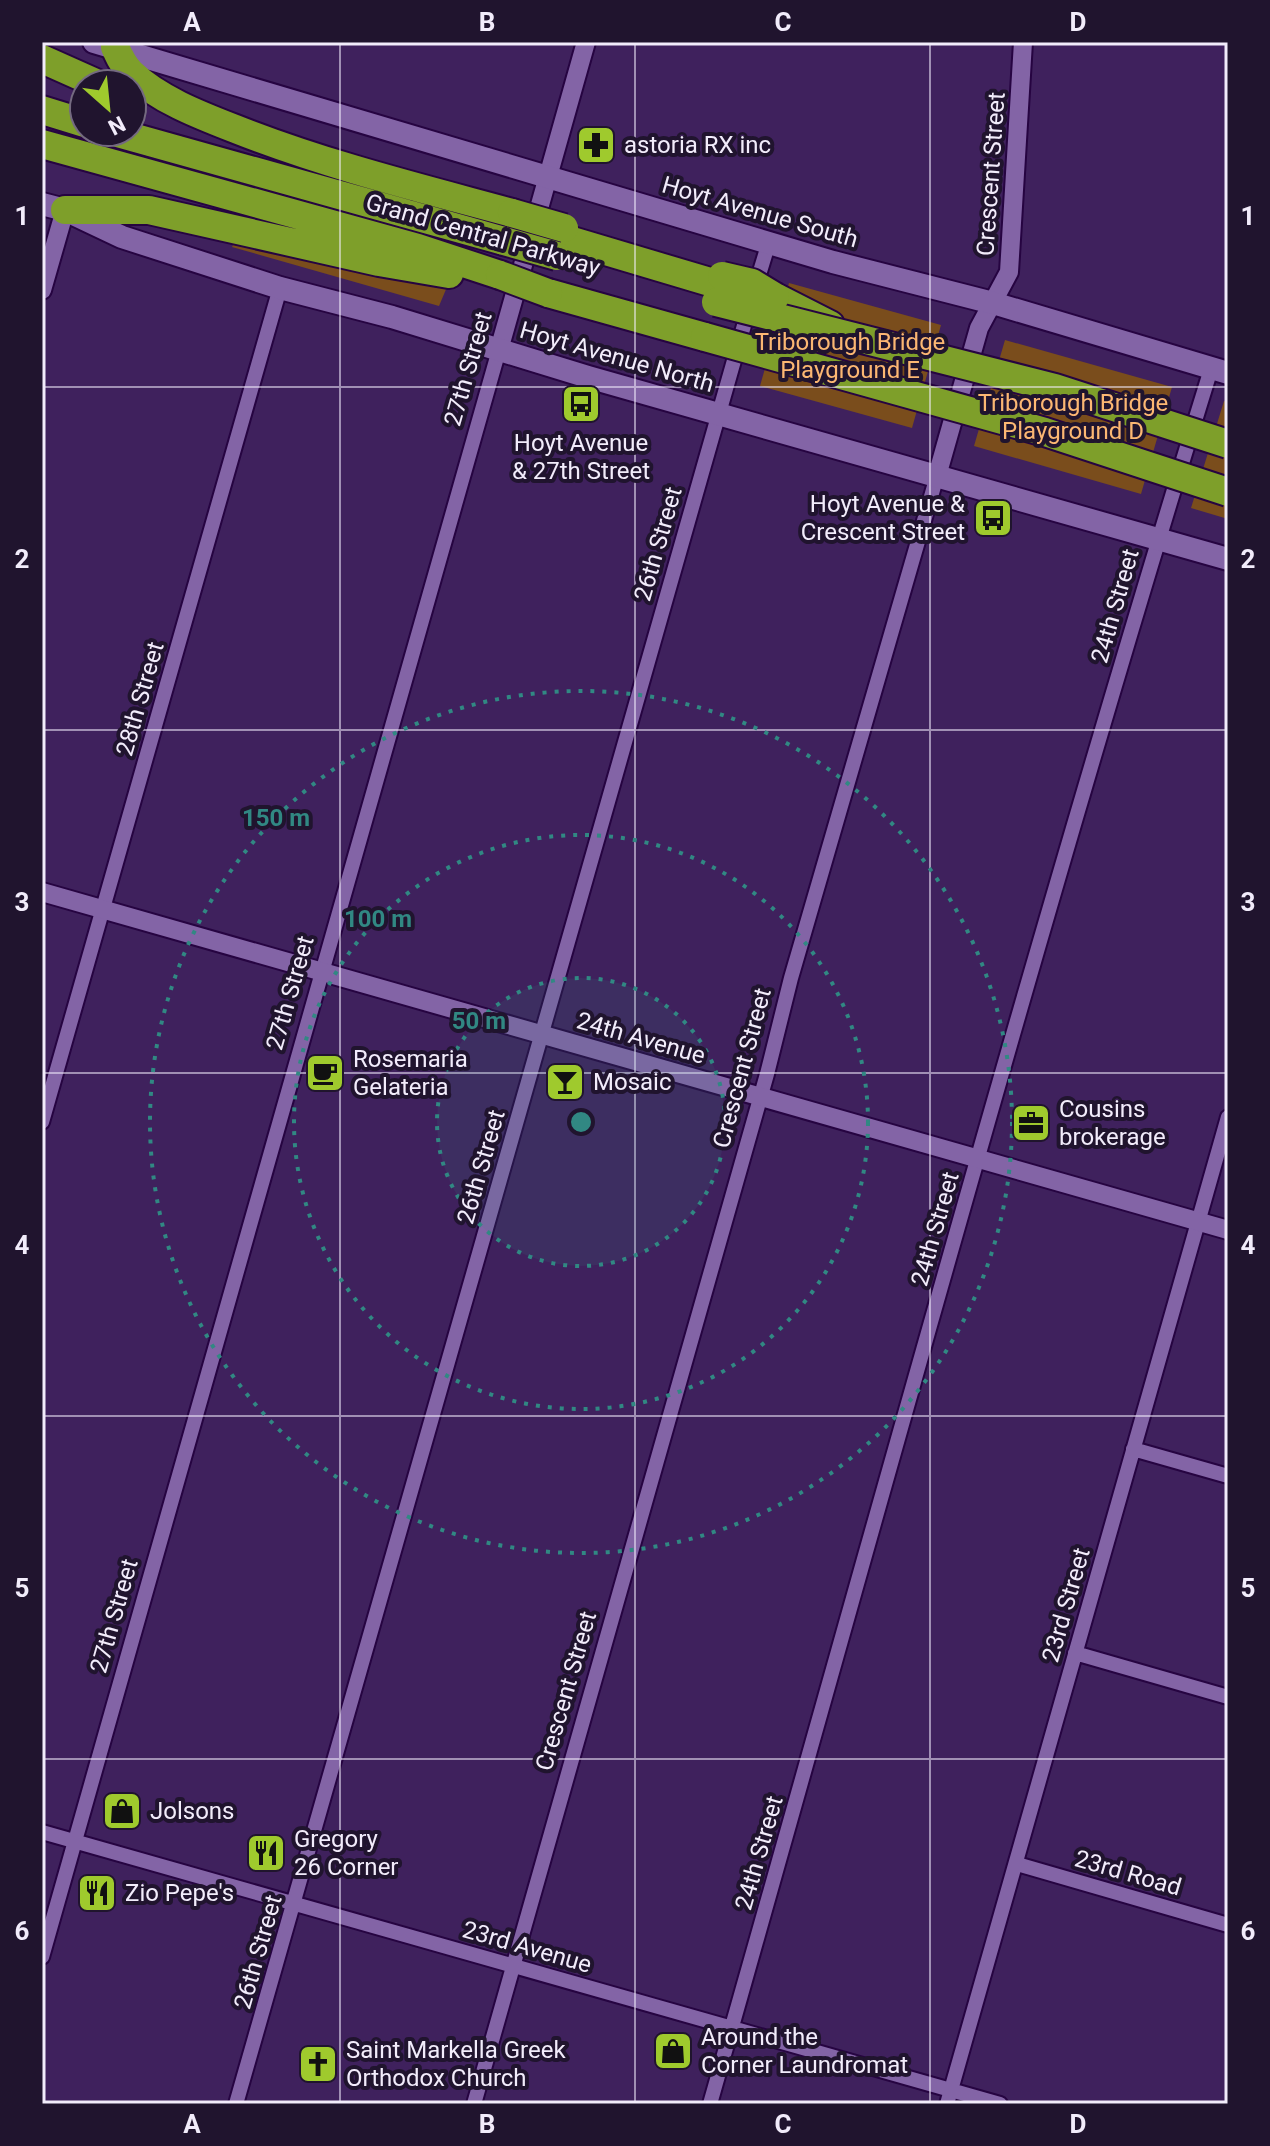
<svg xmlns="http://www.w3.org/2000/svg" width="1270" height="2146" viewBox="0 0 1270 2146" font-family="Roboto,sans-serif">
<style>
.green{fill:#7a4d1c}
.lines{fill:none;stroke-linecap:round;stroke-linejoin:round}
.minor-casing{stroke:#260441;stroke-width:18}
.tertiary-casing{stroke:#260441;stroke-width:22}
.secondary-casing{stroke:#260441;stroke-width:26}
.motorway-casing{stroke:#260441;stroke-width:32}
.minor{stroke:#8364a6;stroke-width:14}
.tertiary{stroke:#8364a6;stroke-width:18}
.secondary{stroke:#8364a6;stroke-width:22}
.motorway{stroke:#7e9f2a;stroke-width:28}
.motorway-bridge-casing{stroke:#260441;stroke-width:32;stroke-linecap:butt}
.motorway-bridge{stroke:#7e9f2a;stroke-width:28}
.grid{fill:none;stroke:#f2ecfb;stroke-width:2;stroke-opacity:0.55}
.ring{fill:none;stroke:#318883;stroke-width:4;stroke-dasharray:4 8}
.labels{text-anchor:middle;stroke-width:8;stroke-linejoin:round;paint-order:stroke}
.poi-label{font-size:24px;fill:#f2ecfb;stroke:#20142e;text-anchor:start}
.street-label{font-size:24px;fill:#f2ecfb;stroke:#20142e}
.park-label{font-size:24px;fill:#fcb773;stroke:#20142e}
.centre{fill:#318883;stroke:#20142e;stroke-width:4}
.ring-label{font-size:24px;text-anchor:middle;font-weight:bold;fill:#318883;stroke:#20142e;stroke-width:8;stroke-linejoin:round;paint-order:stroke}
.neatline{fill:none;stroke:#f2ecfb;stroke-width:3}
.grid-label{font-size:26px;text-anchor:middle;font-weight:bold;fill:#f2ecfb}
</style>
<rect width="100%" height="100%" fill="#3f215d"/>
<path class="green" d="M 235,241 L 447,287 L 439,306 L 232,247 Z
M 789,283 L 941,325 L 912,428 L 760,386 Z
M 1005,340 L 1172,387 L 1141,494 L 974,446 Z
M 1224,401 L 1228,402 L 1228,519 L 1191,508 Z"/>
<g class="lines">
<defs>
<path id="minor" d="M 755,288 L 769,242
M 42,1122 L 280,288
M 1133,1449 L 1228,1476
M 1075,1653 L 1228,1697
M 42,1832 L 1000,2104
M 1017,1864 L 1228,1925
M 42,1957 L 499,350
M 236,2104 L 749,308
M 474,2104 L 767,1074 L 791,978 L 937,476
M 710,2104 C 875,1525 1033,944 1211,369
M 947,2104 L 1228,1117"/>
<path id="tertiary" d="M 42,290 L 65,210
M 499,350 L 586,42
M 937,476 L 979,328 L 1009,272 L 1023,42
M 42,892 L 1228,1230"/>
<path id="secondary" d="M 94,42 L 833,262 L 993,303 L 1228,373
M 42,204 L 65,210 L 122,237 L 280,288 L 392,317 L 588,377 L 1228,559"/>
<path id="motorway" d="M 115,47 C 119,56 123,65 131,73 C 159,100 202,116 238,130 C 327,165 420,188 512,213
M 42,59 L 98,84
M 42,110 L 84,123
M 114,132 L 504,241
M 42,144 L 418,248 L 500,275
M 65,210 L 149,210 L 379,262 L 449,274
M 562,238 L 720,285
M 548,293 L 705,337
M 775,297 L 830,325"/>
</defs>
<use href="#minor" class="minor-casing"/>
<use href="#tertiary" class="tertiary-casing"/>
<use href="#secondary" class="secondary-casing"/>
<use href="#motorway" class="motorway-casing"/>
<use href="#minor" class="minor"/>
<use href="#tertiary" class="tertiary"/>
<use href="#secondary" class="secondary"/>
<use href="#motorway" class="motorway"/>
<defs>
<path id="motorway-bridge" d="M 512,213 L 564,228
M 504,241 L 557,256
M 500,275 L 548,293
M 722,276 L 752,283 L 775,297
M 716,302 L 1055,388 L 1228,444
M 705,337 L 1045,432 L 1228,492"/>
</defs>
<use href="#motorway-bridge" class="motorway-bridge-casing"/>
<use href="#motorway-bridge" class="motorway-bridge"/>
</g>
<path class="grid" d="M 340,42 L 340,2104M 635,42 L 635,2104M 930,42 L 930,2104M 42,387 L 1228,387M 42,730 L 1228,730M 42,1073 L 1228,1073M 42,1416 L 1228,1416M 42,1759 L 1228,1759"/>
<circle cx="581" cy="1122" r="144" fill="#318883" fill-opacity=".12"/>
<g class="ring">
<circle cx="581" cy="1122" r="144"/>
<circle cx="581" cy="1122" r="287"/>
<circle cx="581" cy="1122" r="431"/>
</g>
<defs>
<symbol id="pharmacy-square" viewBox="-11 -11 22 22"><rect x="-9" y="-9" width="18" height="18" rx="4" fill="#9fca2d" stroke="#20142e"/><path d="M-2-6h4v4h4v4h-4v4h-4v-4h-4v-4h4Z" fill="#111"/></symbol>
<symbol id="bus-square" viewBox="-11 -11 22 22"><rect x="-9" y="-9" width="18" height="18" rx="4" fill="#9fca2d" stroke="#20142e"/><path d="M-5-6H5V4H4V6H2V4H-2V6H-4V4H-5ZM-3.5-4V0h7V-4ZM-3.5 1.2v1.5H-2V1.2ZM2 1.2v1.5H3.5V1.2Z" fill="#111"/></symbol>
<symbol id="cafe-square" viewBox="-11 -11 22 22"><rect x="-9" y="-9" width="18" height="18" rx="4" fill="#9fca2d" stroke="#20142e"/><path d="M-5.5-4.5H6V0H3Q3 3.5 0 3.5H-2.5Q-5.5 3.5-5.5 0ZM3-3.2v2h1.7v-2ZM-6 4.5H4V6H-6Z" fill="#111"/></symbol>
<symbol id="bar-square" viewBox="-11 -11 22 22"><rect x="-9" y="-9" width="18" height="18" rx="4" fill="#9fca2d" stroke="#20142e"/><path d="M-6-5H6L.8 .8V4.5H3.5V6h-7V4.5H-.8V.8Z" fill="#111"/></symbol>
<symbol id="office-square" viewBox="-11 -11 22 22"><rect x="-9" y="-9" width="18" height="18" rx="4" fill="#9fca2d" stroke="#20142e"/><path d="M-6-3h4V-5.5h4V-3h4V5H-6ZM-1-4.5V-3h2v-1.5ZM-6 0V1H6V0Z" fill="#111"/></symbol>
<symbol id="shop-square" viewBox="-11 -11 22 22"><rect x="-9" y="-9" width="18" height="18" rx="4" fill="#9fca2d" stroke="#20142e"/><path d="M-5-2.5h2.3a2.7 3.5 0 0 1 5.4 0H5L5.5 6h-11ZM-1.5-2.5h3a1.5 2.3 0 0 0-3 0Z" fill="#111"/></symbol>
<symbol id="restaurant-square" viewBox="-11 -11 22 22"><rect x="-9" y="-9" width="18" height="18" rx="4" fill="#9fca2d" stroke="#20142e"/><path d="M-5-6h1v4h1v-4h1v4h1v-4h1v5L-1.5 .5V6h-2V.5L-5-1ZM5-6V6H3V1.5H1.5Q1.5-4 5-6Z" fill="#111"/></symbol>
<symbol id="church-square" viewBox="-11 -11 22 22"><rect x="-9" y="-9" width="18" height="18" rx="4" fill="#9fca2d" stroke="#20142e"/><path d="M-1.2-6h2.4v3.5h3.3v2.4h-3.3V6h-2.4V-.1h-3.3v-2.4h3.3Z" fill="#111"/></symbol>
</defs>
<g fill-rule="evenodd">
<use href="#pharmacy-square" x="574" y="123" width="44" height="44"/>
<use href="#bus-square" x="559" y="382" width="44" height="44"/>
<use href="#bus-square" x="971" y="496" width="44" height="44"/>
<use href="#cafe-square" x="303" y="1051" width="44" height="44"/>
<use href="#bar-square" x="543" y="1060" width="44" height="44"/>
<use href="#office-square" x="1009" y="1101" width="44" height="44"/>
<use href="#shop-square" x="100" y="1789" width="44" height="44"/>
<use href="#restaurant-square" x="244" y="1831" width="44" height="44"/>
<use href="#restaurant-square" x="75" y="1871" width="44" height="44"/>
<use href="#shop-square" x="651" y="2029" width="44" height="44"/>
<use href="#church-square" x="296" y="2042" width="44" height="44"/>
</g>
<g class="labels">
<g class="poi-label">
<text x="624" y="153">astoria RX inc</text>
<text x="581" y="451" text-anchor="middle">Hoyt Avenue<tspan x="581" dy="28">&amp; 27th Street</tspan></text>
<text x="965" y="512" text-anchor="end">Hoyt Avenue &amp;<tspan x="965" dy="28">Crescent Street</tspan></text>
<text x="353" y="1067">Rosemaria<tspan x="353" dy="28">Gelateria</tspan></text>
<text x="593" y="1090">Mosaic</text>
<text x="1059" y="1117">Cousins<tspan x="1059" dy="28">brokerage</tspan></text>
<text x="150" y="1819">Jolsons</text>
<text x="294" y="1847">Gregory<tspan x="294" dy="28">26 Corner</tspan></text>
<text x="125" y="1901">Zio Pepe's</text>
<text x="701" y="2045">Around the<tspan x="701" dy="28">Corner Laundromat</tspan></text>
<text x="346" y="2058">Saint Markella Greek<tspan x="346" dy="28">Orthodox Church</tspan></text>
</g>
<g class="street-label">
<text transform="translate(991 174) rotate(-86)" y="8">Crescent Street</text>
<text transform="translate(760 212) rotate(16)" y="8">Hoyt Avenue South</text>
<text transform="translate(483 235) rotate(16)" y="8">Grand Central Parkway</text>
<text transform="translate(617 357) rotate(16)" y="8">Hoyt Avenue North</text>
<text transform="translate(468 369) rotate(-74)" y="8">27th Street</text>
<text transform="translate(658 544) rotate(-74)" y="8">26th Street</text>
<text transform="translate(1115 606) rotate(-74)" y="8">24th Street</text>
<text transform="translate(140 699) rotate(-74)" y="8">28th Street</text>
<text transform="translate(290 993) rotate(-74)" y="8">27th Street</text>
<text transform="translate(641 1038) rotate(16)" y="8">24th Avenue</text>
<text transform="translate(742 1068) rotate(-75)" y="8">Crescent Street</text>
<text transform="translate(481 1167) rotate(-74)" y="8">26th Street</text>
<text transform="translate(935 1229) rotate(-74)" y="8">24th Street</text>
<text transform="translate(1066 1605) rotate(-74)" y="8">23rd Street</text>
<text transform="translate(114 1616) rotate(-74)" y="8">27th Street</text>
<text transform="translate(566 1691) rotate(-74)" y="8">Crescent Street</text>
<text transform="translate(759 1853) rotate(-74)" y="8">24th Street</text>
<text transform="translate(1128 1873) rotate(16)" y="8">23rd Road</text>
<text transform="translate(527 1947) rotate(16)" y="8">23rd Avenue</text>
<text transform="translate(258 1952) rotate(-74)" y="8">26th Street</text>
</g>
<g class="park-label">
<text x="850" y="350">Triborough Bridge<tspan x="850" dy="28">Playground E</tspan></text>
<text x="1073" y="411">Triborough Bridge<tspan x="1073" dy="28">Playground D</tspan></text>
</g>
</g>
<circle cx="581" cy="1122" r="12" class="centre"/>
<g class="ring-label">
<text x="276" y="826">150 m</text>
<text x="378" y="927">100 m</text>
<text x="479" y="1029">50 m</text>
</g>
<rect width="1270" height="2146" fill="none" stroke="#20142e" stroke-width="88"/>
<g transform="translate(108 108) rotate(153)"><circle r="38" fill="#20142e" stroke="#746a80" stroke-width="2"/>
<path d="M0-6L14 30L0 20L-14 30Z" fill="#9fca2d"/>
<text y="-12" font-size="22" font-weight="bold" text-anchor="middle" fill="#f2ecfb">N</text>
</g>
<rect x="44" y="44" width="1182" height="2058" class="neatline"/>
<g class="grid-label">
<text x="192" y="31">A</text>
<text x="487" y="31">B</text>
<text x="783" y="31">C</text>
<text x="1078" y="31">D</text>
<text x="22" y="225">1</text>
<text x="1248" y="225">1</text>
<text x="22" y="568">2</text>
<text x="1248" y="568">2</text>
<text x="22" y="911">3</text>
<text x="1248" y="911">3</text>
<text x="22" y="1254">4</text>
<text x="1248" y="1254">4</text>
<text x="22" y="1597">5</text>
<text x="1248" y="1597">5</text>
<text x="22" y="1940">6</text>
<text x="1248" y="1940">6</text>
<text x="192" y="2133">A</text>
<text x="487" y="2133">B</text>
<text x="783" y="2133">C</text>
<text x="1078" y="2133">D</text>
</g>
</svg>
